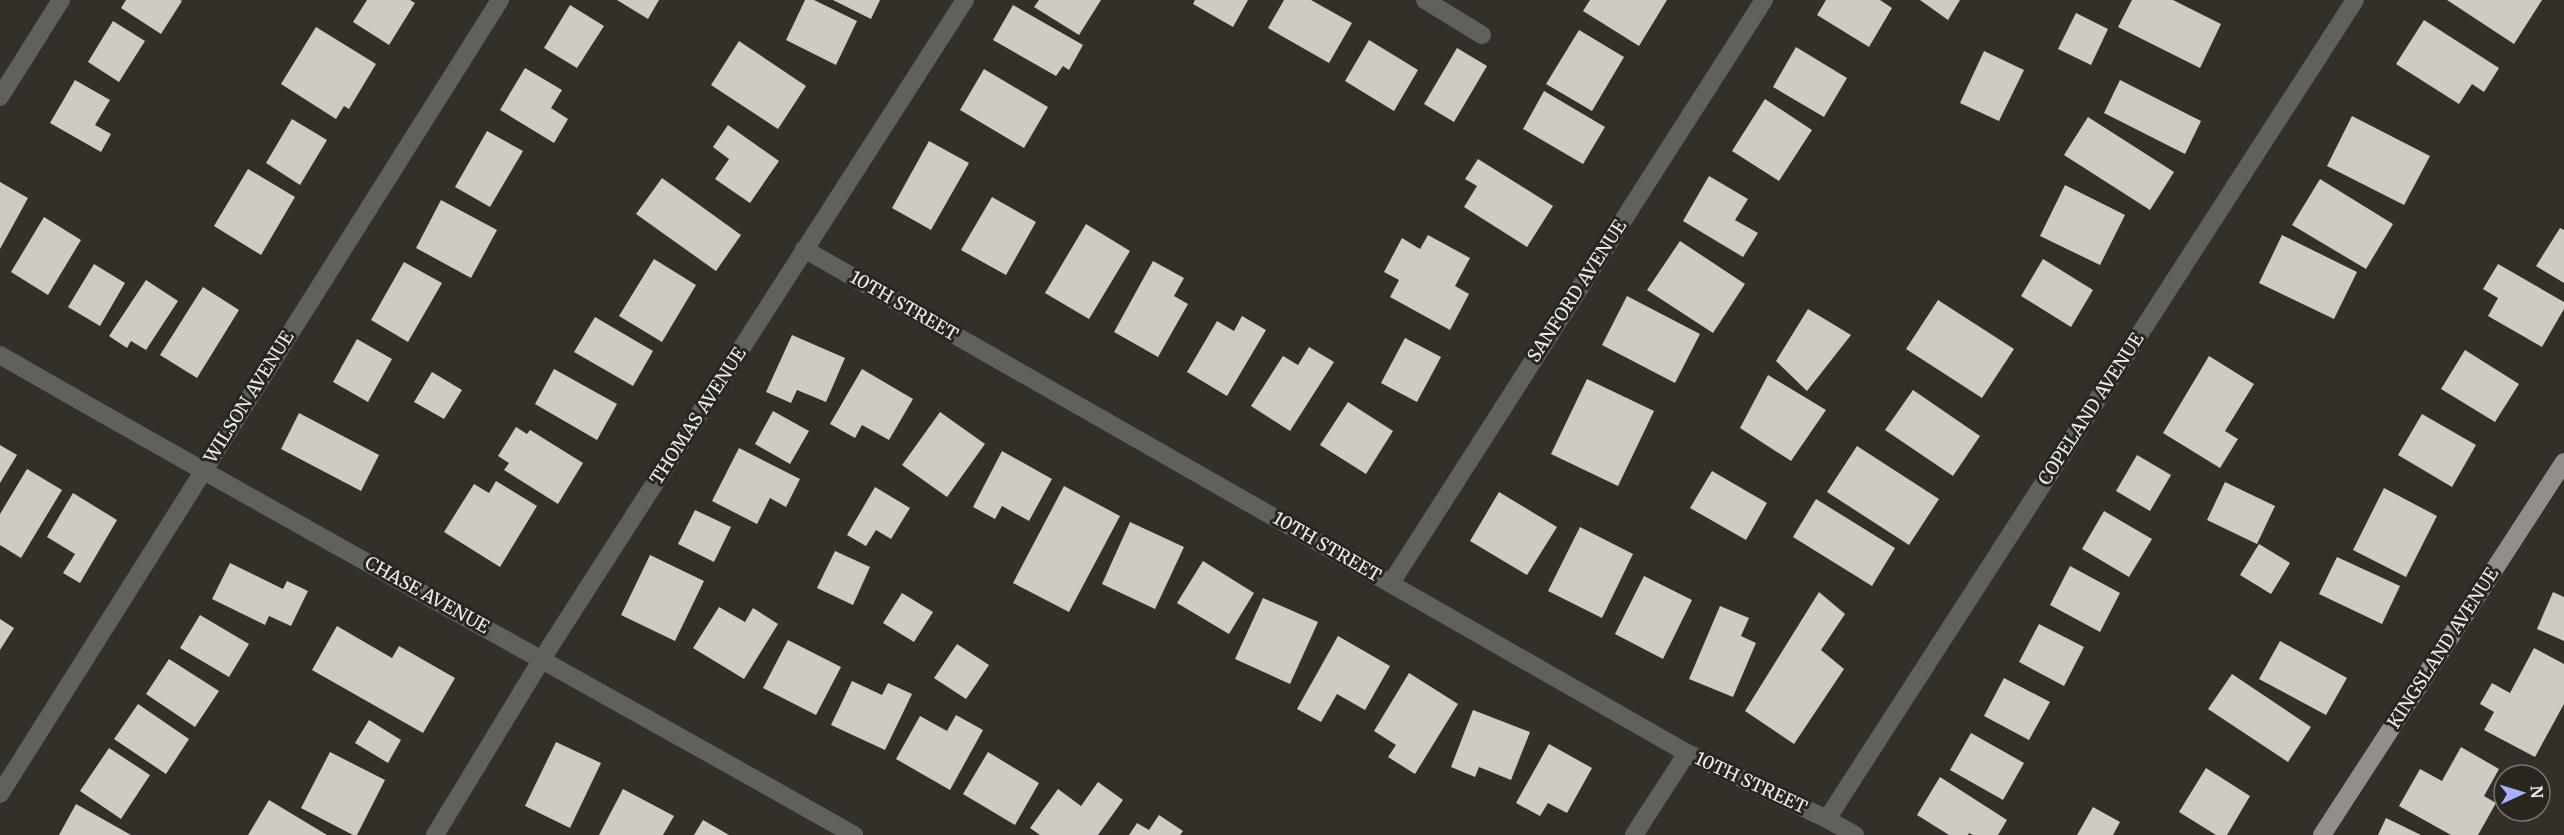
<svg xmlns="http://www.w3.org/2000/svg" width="2564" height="835" viewBox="0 0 2564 835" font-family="Merriweather,serif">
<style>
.building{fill:#cfcbc4}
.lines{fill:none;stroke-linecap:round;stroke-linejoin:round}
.minor{stroke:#62605d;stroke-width:18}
.major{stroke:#928e89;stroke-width:18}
.labels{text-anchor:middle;stroke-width:6;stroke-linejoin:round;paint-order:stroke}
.street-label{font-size:18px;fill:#efede9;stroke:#292620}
</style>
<rect width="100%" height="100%" fill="#33302a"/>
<path class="building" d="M 126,0 L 180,0 L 182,1 L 161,34 L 121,8 Z
M 367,0 L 410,0 L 415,3 L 389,45 L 353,22 Z
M 617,0 L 659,0 L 648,19 Z
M 805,0 L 814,0 L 857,21 L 836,65 L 786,40 Z
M 833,0 L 880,0 L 871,19 Z
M 1039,0 L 1101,0 L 1079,35 L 1034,7 Z
M 1195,0 L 1248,0 L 1233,27 L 1193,4 Z
M 1284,0 L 1311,0 L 1352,23 L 1329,63 L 1268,28 Z
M 1590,0 L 1667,0 L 1639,46 L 1583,11 Z
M 1826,0 L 1880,0 L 1892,8 L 1869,47 L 1817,15 Z
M 1920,0 L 1960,0 L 1948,20 Z
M 2132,0 L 2173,0 L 2221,24 L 2200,68 L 2118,27 Z
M 2447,0 L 2542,0 L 2514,44 Z
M 570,5 L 604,26 L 577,68 L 544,48 Z
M 1013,5 L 1083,45 L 1069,70 L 1063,66 L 1056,76 L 993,40 Z
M 2076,13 L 2108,29 L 2091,65 L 2058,49 Z
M 2424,20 L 2499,68 L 2484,92 L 2472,84 L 2459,104 L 2396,64 Z
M 113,21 L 145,41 L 119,82 L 88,62 Z
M 316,27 L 376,64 L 349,109 L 344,106 L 336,119 L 281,84 Z
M 1579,30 L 1624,57 L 1592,111 L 1546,84 Z
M 1369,40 L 1418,70 L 1394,111 L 1345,81 Z
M 739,41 L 806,86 L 778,129 L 711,85 Z
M 1796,47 L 1847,78 L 1824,117 L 1773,87 Z
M 1457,48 L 1487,66 L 1454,122 L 1424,104 Z
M 1984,51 L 2024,70 L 1999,121 L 1960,103 Z
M 525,68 L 562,90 L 551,108 L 568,119 L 554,143 L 500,110 Z
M 984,69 L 1048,107 L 1024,148 L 960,110 Z
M 75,80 L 110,100 L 95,125 L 111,134 L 101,152 L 50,123 Z
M 2120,80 L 2201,121 L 2185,154 L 2104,113 Z
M 1544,91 L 1605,127 L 1583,164 L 1523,129 Z
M 1765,99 L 1812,130 L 1779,181 L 1732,151 Z
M 2352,116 L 2430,156 L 2404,205 L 2327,166 Z
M 2088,117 L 2174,172 L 2150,210 L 2064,155 Z
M 292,119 L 327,140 L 300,185 L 266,163 Z
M 728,125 L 779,161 L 750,203 L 715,179 L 729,159 L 713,147 Z
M 487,131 L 523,151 L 490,207 L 455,187 Z
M 929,141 L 969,163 L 931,230 L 892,208 Z
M 1478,159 L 1553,206 L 1527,247 L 1464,207 L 1477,186 L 1465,179 Z
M 248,169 L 295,197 L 261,255 L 214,226 Z
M 1709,176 L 1748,199 L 1735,220 L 1758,233 L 1743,257 L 1683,221 Z
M 662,178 L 741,235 L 716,271 L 636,214 Z
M 2320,179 L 2393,224 L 2366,269 L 2292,225 Z
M 0,182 L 28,198 L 0,249 Z
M 2065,185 L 2125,215 L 2100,265 L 2040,236 Z
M 992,197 L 1036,222 L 1006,275 L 961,250 Z
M 441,200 L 497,230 L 471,278 L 416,248 Z
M 44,217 L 81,240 L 48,295 L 11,272 Z
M 1086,224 L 1130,251 L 1089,319 L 1045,293 Z
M 2560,228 L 2564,230 L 2564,283 L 2536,266 Z
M 1428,235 L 1470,258 L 1455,286 L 1469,294 L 1450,330 L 1390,297 L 1399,280 L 1384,272 L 1402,238 L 1420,249 Z
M 2282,235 L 2357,272 L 2334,319 L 2259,283 Z
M 1680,241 L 1745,284 L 1713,333 L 1647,290 Z
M 654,259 L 696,285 L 662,342 L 619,316 Z
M 2043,259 L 2093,290 L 2071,327 L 2021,296 Z
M 1153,261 L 1184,278 L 1174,296 L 1188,304 L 1158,357 L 1114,332 Z
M 404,262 L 442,283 L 408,342 L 371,320 Z
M 94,264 L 125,283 L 100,326 L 68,307 Z
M 2498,264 L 2564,302 L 2564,309 L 2542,347 L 2488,316 L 2498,298 L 2483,289 Z
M 146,280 L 178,301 L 146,350 L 131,341 L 127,348 L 109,336 Z
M 203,287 L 239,310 L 197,378 L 160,355 Z
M 1627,296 L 1700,334 L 1675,383 L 1602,345 Z
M 1938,300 L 2014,349 L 1982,398 L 1906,349 Z
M 1808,309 L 1851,335 L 1807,391 L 1776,361 Z
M 1242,316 L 1266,330 L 1227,396 L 1187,372 L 1217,321 L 1234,331 Z
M 595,317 L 653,351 L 633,386 L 574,352 Z
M 792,335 L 845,358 L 826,402 L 797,390 L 791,403 L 766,392 Z
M 1405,338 L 1441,357 L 1417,402 L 1381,383 Z
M 357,339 L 392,359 L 368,402 L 333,382 Z
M 1309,347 L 1334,362 L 1290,431 L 1251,406 L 1283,356 L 1298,365 Z
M 2465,350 L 2519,384 L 2495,422 L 2441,389 Z
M 2209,356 L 2254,384 L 2225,431 L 2238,439 L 2220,468 L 2163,433 Z
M 554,369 L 617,404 L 597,440 L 535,404 Z
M 862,369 L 913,399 L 889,440 L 862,425 L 855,438 L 830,424 Z
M 432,372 L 462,390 L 444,419 L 414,402 Z
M 1768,375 L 1826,410 L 1791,461 L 1740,428 Z
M 1587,379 L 1654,411 L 1618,486 L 1551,454 Z
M 1913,390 L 1980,436 L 1953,476 L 1885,430 Z
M 1348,402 L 1393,431 L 1366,474 L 1320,445 Z
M 773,411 L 809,431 L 790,464 L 755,444 Z
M 940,412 L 985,444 L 947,497 L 902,465 Z
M 299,413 L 379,455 L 361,491 L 281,449 Z
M 2422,414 L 2476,445 L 2452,487 L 2398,455 Z
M 516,427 L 527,434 L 530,430 L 583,463 L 558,504 L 504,470 L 509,463 L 498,456 Z
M 0,445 L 17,455 L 0,483 Z
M 1857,446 L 1939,499 L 1909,545 L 1827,492 Z
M 739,448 L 800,479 L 786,507 L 770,498 L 757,524 L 712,501 Z
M 1002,451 L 1052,479 L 1029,521 L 1002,506 L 995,519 L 973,507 Z
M 2137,455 L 2171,475 L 2150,511 L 2116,491 Z
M 27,469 L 62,490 L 21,558 L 0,545 L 0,514 Z
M 1712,471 L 1767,503 L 1746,540 L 1690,508 Z
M 496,481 L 537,506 L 500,567 L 444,532 L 474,484 L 489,493 Z
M 2225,482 L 2275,506 L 2257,544 L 2207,520 Z
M 1064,486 L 1120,516 L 1069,612 L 1013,583 Z
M 875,487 L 910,508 L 891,539 L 876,530 L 866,546 L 847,535 Z
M 2384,488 L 2437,516 L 2406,577 L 2353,550 Z
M 1499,492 L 1557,527 L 1527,575 L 1470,541 Z
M 73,493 L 117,520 L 80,583 L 63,573 L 75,554 L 47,537 Z
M 1816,499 L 1895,548 L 1872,586 L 1793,537 Z
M 695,510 L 731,527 L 714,562 L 678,544 Z
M 2104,511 L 2152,539 L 2129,577 L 2082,549 Z
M 1130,522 L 1184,547 L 1155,609 L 1102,584 Z
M 1580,527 L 1633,554 L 1602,618 L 1548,591 Z
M 2259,544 L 2290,563 L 2271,594 L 2240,575 Z
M 835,551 L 870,567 L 853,605 L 817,588 Z
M 650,555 L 704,581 L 675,641 L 621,615 Z
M 2337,557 L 2400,586 L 2382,624 L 2319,594 Z
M 1203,561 L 1254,593 L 1229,634 L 1177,603 Z
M 230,563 L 283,589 L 287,581 L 308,591 L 291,626 L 269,616 L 265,625 L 212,599 Z
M 2070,566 L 2120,593 L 2100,632 L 2050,605 Z
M 1644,576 L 1692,600 L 1663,659 L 1615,634 Z
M 1819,592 L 1845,614 L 1821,650 L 1844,669 L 1794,744 L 1745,711 Z
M 2553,592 L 2564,597 L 2564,641 L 2537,629 Z
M 902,593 L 933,612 L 914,642 L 883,623 Z
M 1263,598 L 1318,622 L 1290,684 L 1235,659 Z
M 1720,606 L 1749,618 L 1741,636 L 1756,643 L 1733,697 L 1689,679 Z
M 719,607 L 745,622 L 753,608 L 778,624 L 744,679 L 693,648 Z
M 200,615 L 249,644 L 229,677 L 180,648 Z
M 0,619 L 14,628 L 0,650 Z
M 2039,624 L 2084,647 L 2064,686 L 2019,662 Z
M 337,626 L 392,658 L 399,646 L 455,678 L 423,733 L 312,670 Z
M 1338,636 L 1390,666 L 1365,710 L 1337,694 L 1321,722 L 1297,709 Z
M 788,640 L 841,667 L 816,715 L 763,688 Z
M 2280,641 L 2347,678 L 2326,715 L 2259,679 Z
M 957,644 L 989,665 L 966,699 L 934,678 Z
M 2534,648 L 2564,664 L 2564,704 L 2535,757 L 2484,730 L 2494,712 L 2480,704 L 2492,683 L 2510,693 Z
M 169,659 L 219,691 L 195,727 L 146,694 Z
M 1409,673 L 1458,704 L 1415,774 L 1388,757 L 1396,745 L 1374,731 Z
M 2232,674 L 2311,727 L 2288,762 L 2208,709 Z
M 2004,678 L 2050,702 L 2029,740 L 1984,716 Z
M 852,681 L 882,695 L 888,683 L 912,694 L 885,750 L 831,725 Z
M 138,704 L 189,739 L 166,774 L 114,739 Z
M 1473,710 L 1530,732 L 1511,780 L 1479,767 L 1475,777 L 1451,767 Z
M 956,715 L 983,730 L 950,790 L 896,759 L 920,716 L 947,731 Z
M 369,720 L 401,740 L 388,763 L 355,743 Z
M 1971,733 L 2024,763 L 2003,800 L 1950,770 Z
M 556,742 L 601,763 L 570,828 L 525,806 Z
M 1549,744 L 1592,768 L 1567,813 L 1548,803 L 1540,816 L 1516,803 Z
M 2461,747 L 2499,769 L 2484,796 L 2496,803 L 2478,835 L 2451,835 L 2399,806 L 2420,769 L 2442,781 Z
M 109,748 L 150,775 L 121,819 L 80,791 Z
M 330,752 L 385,780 L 357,835 L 353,835 L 301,808 Z
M 988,752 L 1039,783 L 1015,825 L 963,794 Z
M 2206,768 L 2250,796 L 2227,835 L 2216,835 L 2179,812 Z
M 1940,777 L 2007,820 L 1998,835 L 1973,835 L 1969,833 L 1968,835 L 1949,835 L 1917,815 Z
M 1098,782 L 1123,800 L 1098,835 L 1040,835 L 1030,828 L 1058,789 L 1081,806 Z
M 623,789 L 674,816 L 663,835 L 599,835 Z
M 269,800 L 327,835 L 248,835 Z
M 76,804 L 131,835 L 59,835 Z
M 2093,807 L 2120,822 L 2113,835 L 2077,835 Z
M 1159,815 L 1183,831 L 1180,835 L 1129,835 L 1137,823 L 1149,830 Z
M 2386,818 L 2421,835 L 2378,835 Z
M 703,820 L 729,835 L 694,835 Z"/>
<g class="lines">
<path class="minor" d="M 1425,0 L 1482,35
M 0,97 L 61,0
M 804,249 L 1687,753 L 1827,819 L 1855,835
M 0,355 C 283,518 570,674 854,835
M 1391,583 L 1764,0
M 0,794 L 500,0
M 1827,819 L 2355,0
M 435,835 L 542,659 L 965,0
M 1634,835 L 1687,753"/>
<path class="major" d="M 2322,835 L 2564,462"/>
</g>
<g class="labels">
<g class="street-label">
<text transform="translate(1577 291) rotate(-57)" y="6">SANFORD AVENUE</text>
<text transform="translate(904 306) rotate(30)" y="6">10TH STREET</text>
<text transform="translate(249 397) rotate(-58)" y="6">WILSON AVENUE</text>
<text transform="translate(2091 409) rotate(-57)" y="6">COPELAND AVENUE</text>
<text transform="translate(698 416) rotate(-57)" y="6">THOMAS AVENUE</text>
<text transform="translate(1327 547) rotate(30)" y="6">10TH STREET</text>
<text transform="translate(427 595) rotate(29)" y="6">CHASE AVENUE</text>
<text transform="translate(2443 648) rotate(-57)" y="6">KINGSLAND AVENUE</text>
<text transform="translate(1751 783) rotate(25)" y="6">10TH STREET</text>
</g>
</g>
<g transform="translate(2522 793) rotate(86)"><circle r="28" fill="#292620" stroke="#787670" stroke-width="1.5"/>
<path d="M0-4.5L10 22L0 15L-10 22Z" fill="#a8b0fc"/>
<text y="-9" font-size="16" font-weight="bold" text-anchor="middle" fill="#efede9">N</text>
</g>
</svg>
